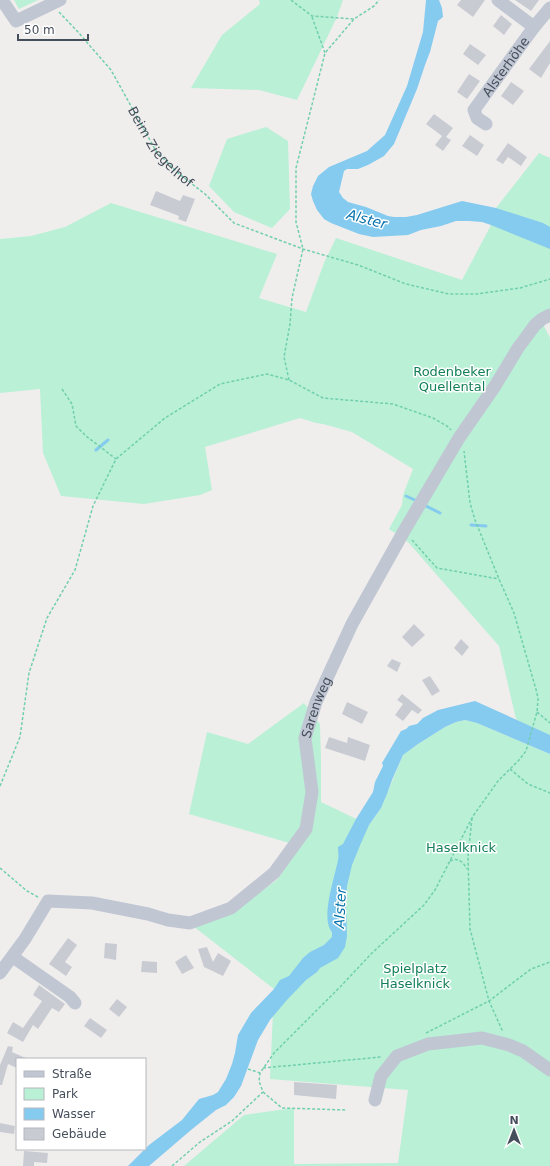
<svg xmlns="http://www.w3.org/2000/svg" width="550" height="1166" viewBox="0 0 550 1166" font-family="'DejaVu Sans',sans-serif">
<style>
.green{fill:#b9f0d6}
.water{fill:#85caef}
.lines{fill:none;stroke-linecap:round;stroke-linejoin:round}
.stream{stroke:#85caef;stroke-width:3}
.building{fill:#c9cbd3}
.path{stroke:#70cfad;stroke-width:1.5;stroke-dasharray:3 2;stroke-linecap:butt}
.minor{stroke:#c0c7d3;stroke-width:13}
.labels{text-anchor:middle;stroke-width:3;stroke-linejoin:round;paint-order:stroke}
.street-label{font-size:13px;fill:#454e5b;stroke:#fff}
.park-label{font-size:13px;fill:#137f58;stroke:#fff}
.water-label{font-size:14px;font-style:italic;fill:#0773ac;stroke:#fff}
</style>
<rect width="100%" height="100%" fill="#f0eeed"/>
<path class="green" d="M 14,0 L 38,0 L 19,9 Z
M 259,0 L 343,0 L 337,17 L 297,100 L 259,90 L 191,88 L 222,35 L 260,4 Z
M 266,127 L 288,141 L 290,209 L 272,228 L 234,212 L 209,186 L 227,139 Z
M 539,153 L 550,158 L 550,319 L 543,324 L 550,338 L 550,749 L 516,719 L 499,646 L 408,542 L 389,529 L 402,505 L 403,495 L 413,469 L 352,432 L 323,424 L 316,423 L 300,418 L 205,447 L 212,490 L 200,495 L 144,504 L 61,496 L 43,453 L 40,389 L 0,393 L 0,239 L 31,236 L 65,227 L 111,203 L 277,254 L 259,298 L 306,312 L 324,263 L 336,238 L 462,280 L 491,225 L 496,208 Z
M 304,703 L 320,724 L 321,760 L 321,802 L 369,825 L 381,808 L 403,755 L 418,744 L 445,727 L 456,722 L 465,720 L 477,723 L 550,754 L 550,1166 L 184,1166 L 244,1115 L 294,1108 L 294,1164 L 398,1163 L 408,1090 L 270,1079 L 274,989 L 193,926 L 234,911 L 277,880 L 300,846 L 189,814 L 207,732 L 248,744 Z"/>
<path class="water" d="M 426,0 L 439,0 L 442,8 L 443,17 L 438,21 L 430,52 L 425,65 L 417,89 L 394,144 L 384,156 L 368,165 L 358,169 L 347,169 L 344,171 L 339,192 L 343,198 L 348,202 L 366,207 L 388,216 L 394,217 L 406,217 L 417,215 L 433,210 L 462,201 L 496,208 L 543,223 L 550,227 L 550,249 L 491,225 L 482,222 L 469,221 L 456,221 L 441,226 L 421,230 L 408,235 L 373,237 L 359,234 L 331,223 L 324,219 L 317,210 L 313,201 L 311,194 L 313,186 L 318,176 L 329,167 L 367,151 L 385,135 L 407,86 L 423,32 Z
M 475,701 L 550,735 L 550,754 L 477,723 L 465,720 L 456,722 L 445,727 L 418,744 L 403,755 L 392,780 L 387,794 L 381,808 L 369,825 L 361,843 L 352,865 L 347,886 L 346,903 L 347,936 L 345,947 L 338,958 L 320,968 L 317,972 L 306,980 L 286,1001 L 270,1020 L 258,1040 L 241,1086 L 234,1097 L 226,1105 L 216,1110 L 191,1130 L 149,1166 L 128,1166 L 149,1145 L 182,1120 L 199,1099 L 213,1095 L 218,1092 L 226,1079 L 232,1064 L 235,1053 L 238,1035 L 251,1013 L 274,989 L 280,980 L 289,976 L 303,958 L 310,952 L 324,945 L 332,937 L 332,932 C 320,918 335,877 338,860 C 339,856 338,851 338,847 L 343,844 L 356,819 L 373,792 L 375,782 L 383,766 L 382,763 L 401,731 L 406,729 L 409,726 L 417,724 L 423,718 L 438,710 Z"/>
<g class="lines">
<path class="stream" d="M 96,450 L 108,440
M 406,496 L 417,501
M 424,505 L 440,513
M 471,525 L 486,526"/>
</g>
<path class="building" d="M 461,0 L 485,0 L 473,17 L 457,5 Z
M 515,0 L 539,0 L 531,11 Z
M 501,15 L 512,24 L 504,35 L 493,26 Z
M 550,41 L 550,63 L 541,78 L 529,69 Z
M 470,44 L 486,55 L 478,65 L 463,54 Z
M 469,74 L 480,81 L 467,99 L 457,92 Z
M 511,82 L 524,91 L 513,105 L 501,96 Z
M 434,114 L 453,128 L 446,137 L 451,140 L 443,151 L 435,145 L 442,136 L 426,124 Z
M 470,135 L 484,145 L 477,156 L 462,146 Z
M 508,143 L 527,157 L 521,166 L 508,157 L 503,164 L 496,160 Z
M 156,191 L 180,201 L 183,195 L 195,199 L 186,222 L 178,219 L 179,216 L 150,205 Z
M 414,624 L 425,635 L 412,647 L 402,637 Z
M 461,639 L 469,647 L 462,656 L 454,648 Z
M 392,659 L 401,663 L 397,672 L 387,666 Z
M 430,676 L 440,691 L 432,696 L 422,680 Z
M 402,694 L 422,710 L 418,714 L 412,710 L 403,721 L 395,715 L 403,704 L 397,700 Z
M 347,702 L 368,712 L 362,724 L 342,714 Z
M 329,737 L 347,743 L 348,737 L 370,745 L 365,761 L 325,748 Z
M 68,938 L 77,945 L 65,962 L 72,967 L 66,976 L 49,964 Z
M 105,943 L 117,944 L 116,960 L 104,958 Z
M 207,947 L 213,962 L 218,953 L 231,961 L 223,976 L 204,967 L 198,949 Z
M 186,955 L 194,968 L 182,974 L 175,962 Z
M 142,961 L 157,962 L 157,973 L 141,972 Z
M 39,985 L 65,1004 L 59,1012 L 52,1008 L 38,1029 L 33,1025 L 23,1042 L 7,1033 L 13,1022 L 23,1028 L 42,1001 L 33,995 Z
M 117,999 L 127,1007 L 119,1017 L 109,1009 Z
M 90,1018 L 107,1030 L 101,1038 L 84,1026 Z
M 8,1046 L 13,1047 L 12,1052 L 28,1059 L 17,1059 L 17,1068 L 8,1064 L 2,1085 L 0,1085 L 0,1065 Z
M 294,1082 L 337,1085 L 336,1099 L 294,1095 Z
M 0,1123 L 15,1126 L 14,1134 L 0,1132 Z
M 24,1151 L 48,1153 L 47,1163 L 34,1162 L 34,1166 L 23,1166 Z"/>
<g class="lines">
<g class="path">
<path d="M 291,0 L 312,16 L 354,19"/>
<path id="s1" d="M 59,12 L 78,32 L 111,70 L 156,151 L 178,173 L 205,194 L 234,223 L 303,249 L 358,265 L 406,284 L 449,294 L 476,294 L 520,288 L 550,279"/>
<path d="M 312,17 L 325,53"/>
<path d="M 289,380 L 284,357 L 290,324 L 292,298 L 303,249 L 296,222 L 296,168 L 325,53 L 354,19 L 374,6 L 379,0"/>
<path d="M 62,389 L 72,404 L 76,426 L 86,436 L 116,459"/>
<path d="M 412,540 L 437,568 L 499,579"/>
<path d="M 537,712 L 550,723"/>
<path d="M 510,769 L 528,784 L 550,793"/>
<path d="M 0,786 L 20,737 L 29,673 L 47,618 L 75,570 L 93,506 L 116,459 L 165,418 L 220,384 L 267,374 L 289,380 L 323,398 L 393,404 L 433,418 L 447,426 L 451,430"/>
<path d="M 472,818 L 468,857 L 470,929 L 489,1001 L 503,1032"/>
<path d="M 450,861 C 458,857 463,862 467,869"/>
<path d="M 0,868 L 27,891 L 38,897"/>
<path d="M 426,1033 L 489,1001 L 531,969 L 550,962"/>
<path d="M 263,1068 L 381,1057"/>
<path d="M 248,1069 L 260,1073"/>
<path d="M 263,1092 L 282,1108 L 347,1110"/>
<path d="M 172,1166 L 200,1142 L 232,1121 L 263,1092 L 259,1081 L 260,1073 L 274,1053 L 340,987 L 372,953 L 424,905 L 435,890 L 473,816 L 498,781 L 519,760 L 526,751 L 537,712 L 538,699 L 537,693 L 514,613 L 499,579 L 475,520 L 470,503 L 464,451"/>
</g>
<g class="minor">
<path d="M 2,0 L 16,21 L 60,0"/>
<path d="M 498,0 L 534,27"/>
<path id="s2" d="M 486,124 L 477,118 L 474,110 L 534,27 L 550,8"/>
<path d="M 13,957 L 70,997 L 75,1003"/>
<path id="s3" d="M 0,973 L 25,939 L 48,901 L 92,903 L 148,914 L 168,920 L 190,923 L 231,908 L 274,873 L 306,829 L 312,792 L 305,738 L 316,702 L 352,624 L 404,531 L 459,438 L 495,386 L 518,348 L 535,325 L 542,319 L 550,315"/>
<path d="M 375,1100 L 381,1076 L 397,1056 L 428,1044 L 482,1038 L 509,1045 L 523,1051 L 550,1070"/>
</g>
</g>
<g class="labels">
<g class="street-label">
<text dy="5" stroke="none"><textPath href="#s2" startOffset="73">Alsterhöhe</textPath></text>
<text dy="5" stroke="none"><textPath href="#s1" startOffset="170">Beim Ziegelhof</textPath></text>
<text dy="5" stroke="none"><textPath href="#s3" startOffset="509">Sarenweg</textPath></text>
</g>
<g class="park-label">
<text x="452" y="376">Rodenbeker<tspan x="452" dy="15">Quellental</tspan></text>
<text x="461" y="852">Haselknick</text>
<text x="415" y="973">Spielplatz<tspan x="415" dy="15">Haselknick</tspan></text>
</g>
<g class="water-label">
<text transform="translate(367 219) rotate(15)" y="5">Alster</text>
<text transform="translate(340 908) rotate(-87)" y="5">Alster</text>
</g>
</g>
<rect x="16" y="1058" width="130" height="92" fill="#ffffff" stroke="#b5b8bd"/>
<rect x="24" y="1071" width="20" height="6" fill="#c0c7d3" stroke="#b5b8bd"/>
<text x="52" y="1078" font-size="12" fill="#454e5b">Straße</text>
<rect x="24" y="1088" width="20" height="12" fill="#b9f0d6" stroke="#b5b8bd"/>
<text x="52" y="1098" font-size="12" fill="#454e5b">Park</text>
<rect x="24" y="1108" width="20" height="12" fill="#85caef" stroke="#b5b8bd"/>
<text x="52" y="1118" font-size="12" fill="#454e5b">Wasser</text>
<rect x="24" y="1128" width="20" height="12" fill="#c9cbd3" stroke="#b5b8bd"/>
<text x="52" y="1138" font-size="12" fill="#454e5b">Gebäude</text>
<g transform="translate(514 1130)" stroke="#ffffff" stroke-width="3" paint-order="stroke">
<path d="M0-3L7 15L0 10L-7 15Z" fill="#454e5b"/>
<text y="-6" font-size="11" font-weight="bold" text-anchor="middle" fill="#454e5b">N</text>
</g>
<path d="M18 34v6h70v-6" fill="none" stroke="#454e5b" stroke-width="2"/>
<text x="24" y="34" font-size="12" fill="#454e5b" stroke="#ffffff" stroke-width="3" paint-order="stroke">50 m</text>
</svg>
